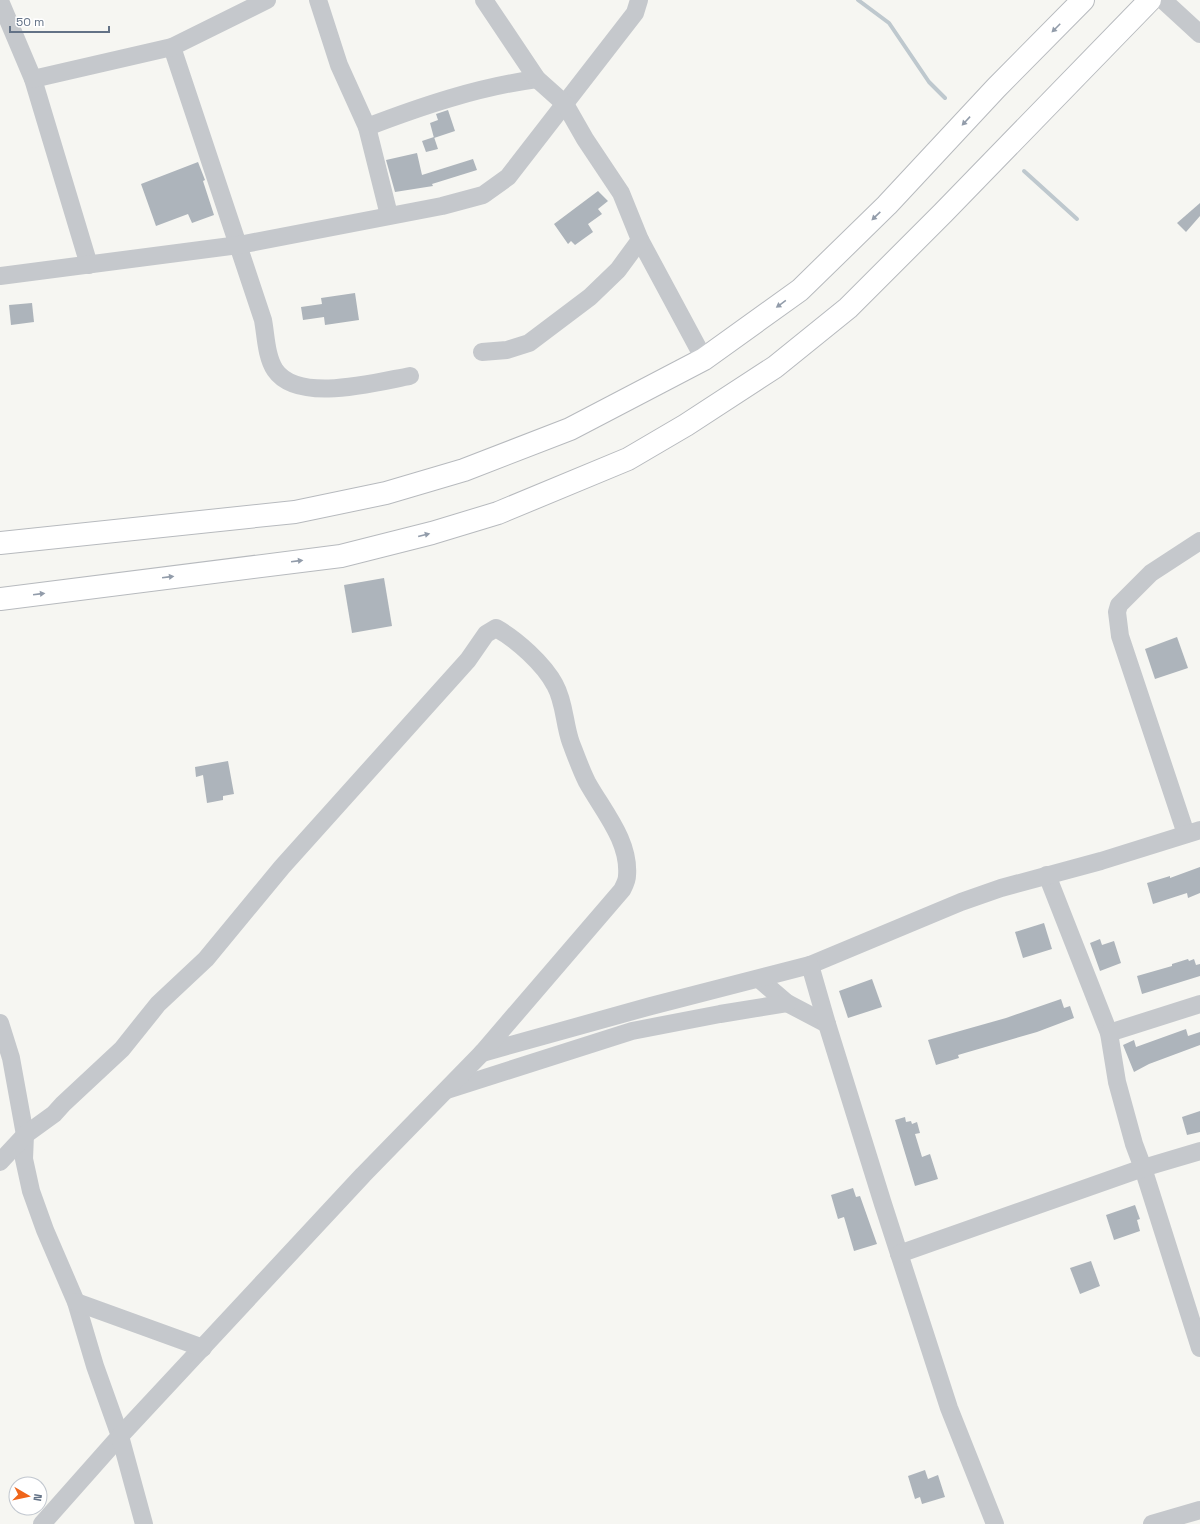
<svg xmlns="http://www.w3.org/2000/svg" width="1200" height="1524" viewBox="0 0 1200 1524" font-family="'Space Grotesk',sans-serif">
	<style>
		.lines { fill: none; stroke-linecap: round; stroke-linejoin: round }
		.stream { stroke: #bec8ce; stroke-width: 4 }
		.building { fill: #adb4bb }
		.highway-casing { stroke: #b7babe; stroke-width: 24 }
		.minor { stroke: #c5c8cc; stroke-width: 18 }
		.highway { stroke: #fff; stroke-width: 22 }
		.oneway { fill: #929caa }
	</style>
	<rect width="100%" height="100%" fill="#f6f6f2"/>
	<g class="lines">
		<!-- stream -->
		<g class="stream">
			<polyline points="858,0 889,23 929,82 945,98"/>
			<polyline points="1024,171 1077,219"/>
		</g>
	</g>
	<!-- building -->
	<g class="building">
		<polygon points="448,110 455,131 434,138 430,123 438,120 436,114"/>
		<polygon points="434,137 438,149 426,152 422,141"/>
		<polygon points="417,153 422,175 473,159 477,170 432,184 433,186 395,192 386,160"/>
		<polygon points="198,162 205,180 203,181 214,215 192,223 188,214 156,226 141,184"/>
		<polygon points="598,191 608,201 598,209 602,214 588,224 593,232 575,245 571,241 568,244 554,224"/>
		<polygon points="1200,203 1200,216 1186,232 1177,223"/>
		<polygon points="355,293 359,320 325,325 324,317 303,320 301,307 322,304 321,298"/>
		<polygon points="32,303 34,322 11,325 9,305"/>
		<polygon points="384,578 392,626 352,633 344,585"/>
		<polygon points="1177,637 1188,668 1155,679 1145,649"/>
		<polygon points="228,761 234,794 223,796 223,800 207,803 203,775 196,777 195,767"/>
		<polygon points="1200,867 1200,893 1188,898 1187,893 1153,904 1147,883 1170,876 1170,878"/>
		<polygon points="1044,923 1052,949 1023,958 1015,932"/>
		<polygon points="1100,939 1102,945 1114,941 1121,963 1100,971 1090,943"/>
		<polygon points="1188,959 1189,961 1194,959 1196,965 1200,964 1200,976 1142,994 1137,976 1172,966 1172,964"/>
		<polygon points="872,979 882,1007 848,1018 839,991"/>
		<polygon points="1061,999 1064,1008 1070,1006 1074,1018 1037,1032 958,1055 959,1058 936,1065 928,1040 1006,1018"/>
		<polygon points="1186,1029 1188,1036 1200,1032 1200,1045 1149,1064 1134,1072 1123,1045 1134,1040 1136,1047"/>
		<polygon points="1200,1111 1200,1132 1187,1135 1182,1117"/>
		<polygon points="905,1117 906,1122 911,1121 912,1124 917,1122 920,1133 915,1134 922,1157 930,1154 938,1179 915,1186 895,1120"/>
		<polygon points="853,1188 856,1197 860,1196 877,1244 854,1251 844,1217 838,1219 831,1195"/>
		<polygon points="1135,1205 1140,1219 1137,1220 1140,1231 1114,1240 1106,1215"/>
		<polygon points="1091,1261 1100,1286 1080,1294 1070,1268"/>
		<polygon points="925,1470 928,1479 938,1475 945,1497 922,1504 920,1497 915,1499 908,1476"/>
	</g>
	<g class="lines">
		<!-- highway casing -->
		<g class="highway-casing">
			<g id="highway">
				<polyline points="0,543 295,512 386,493 464,470 570,429 704,359 800,290 887,205 996,88 1083,0"/>
				<polyline points="0,599 341,556 432,533 498,513 628,459 686,425 775,367 848,308 943,213 1150,0"/>
			</g>
		</g>
		<!-- minor -->
		<g class="minor">
			<polyline points="318,0 339,65 367,127 389,215"/>
			<polyline points="1163,0 1200,34"/>
			<polyline points="0,1 33,79 89,265"/>
			<path d="M172 47 263 320C266 336 266 356 275 370 298 404 377 382 410 376"/>
			<polyline points="33,79 172,47 267,0"/>
			<path d="M367 127C422 106 478 87 537 79"/>
			<polyline points="640,240 704,359"/>
			<polyline points="0,276 239,245 442,206 483,195 508,177 635,13 639,0"/>
			<polyline points="482,352 507,350 529,343 590,297 618,270 640,240 621,193 585,139 565,104 537,79 484,0"/>
			<polyline points="1186,834 1120,636 1117,612 1119,605 1151,573 1200,541"/>
			<polyline points="1047,875 1109,1033 1117,1082 1134,1144 1143,1168 1200,1348"/>
			<polyline points="810,965 961,902 1001,888 1101,861 1200,830"/>
			<polyline points="759,979 787,1003 827,1024"/>
			<polyline points="0,1023 11,1058 25,1135 24,1159 31,1191 45,1230 76,1302 95,1366 120,1436 42,1524"/>
			<polyline points="1109,1033 1200,1004"/>
			<polyline points="482,1053 651,1006 810,965 827,1024 883,1204 949,1408 995,1524"/>
			<polyline points="447,1090 632,1031 720,1014 787,1003"/>
			<path d="M0 1162 25 1135 54 1114 63 1104 122 1049 158 1004 206 959 282 867 468 660 486 634 496 628C516 639 544 664 555 685 565 703 564 724 571 743 576 756 581 770 587 782 603 811 630 841 627 876 627 881 624 886 622 890L482 1053 363 1175 120 1436 144 1524"/>
			<polyline points="899,1254 1143,1168 1200,1151"/>
			<polyline points="76,1302 203,1348"/>
			<polyline points="1152,1524 1200,1510"/>
		</g>
		<!-- highway -->
		<use href="#highway" class="highway"/>
	</g>
	<!-- one-way arrows -->
	<defs><path id="oneway-solid" d="M-6-.8H1V-3.2L6.5 0L1 3.2V.8H-6Z"/></defs>
	<g class="oneway">
		<use href="#oneway-solid" transform="translate(1056 28) rotate(135)"/>
		<use href="#oneway-solid" transform="translate(966 121) rotate(133)"/>
		<use href="#oneway-solid" transform="translate(876 216) rotate(136)"/>
		<use href="#oneway-solid" transform="translate(781 304) rotate(144)"/>
		<use href="#oneway-solid" transform="translate(424 535) rotate(-14)"/>
		<use href="#oneway-solid" transform="translate(297 561) rotate(-7)"/>
		<use href="#oneway-solid" transform="translate(168 577) rotate(-7)"/>
		<use href="#oneway-solid" transform="translate(39 594) rotate(-7)"/>
	</g>
	<!-- north arrow -->
	<g transform="translate(28 1496) rotate(99)"><circle r="19" fill="#ffffff" stroke="#c1c7cf"/>
	<path d="M0-3L7 15L0 10L-7 15Z" fill="#ef651a"/>
	<text y="-6" font-size="11" font-weight="bold" text-anchor="middle" fill="#637286">N</text>
	</g>
	<!-- scale -->
	<path d="M10 26v6h99v-6" fill="none" stroke="#637286" stroke-width="2"/>
	<text x="16" y="26" font-size="12" fill="#637286" stroke="#ffffff" stroke-width="3" paint-order="stroke">50 m</text>
</svg>
